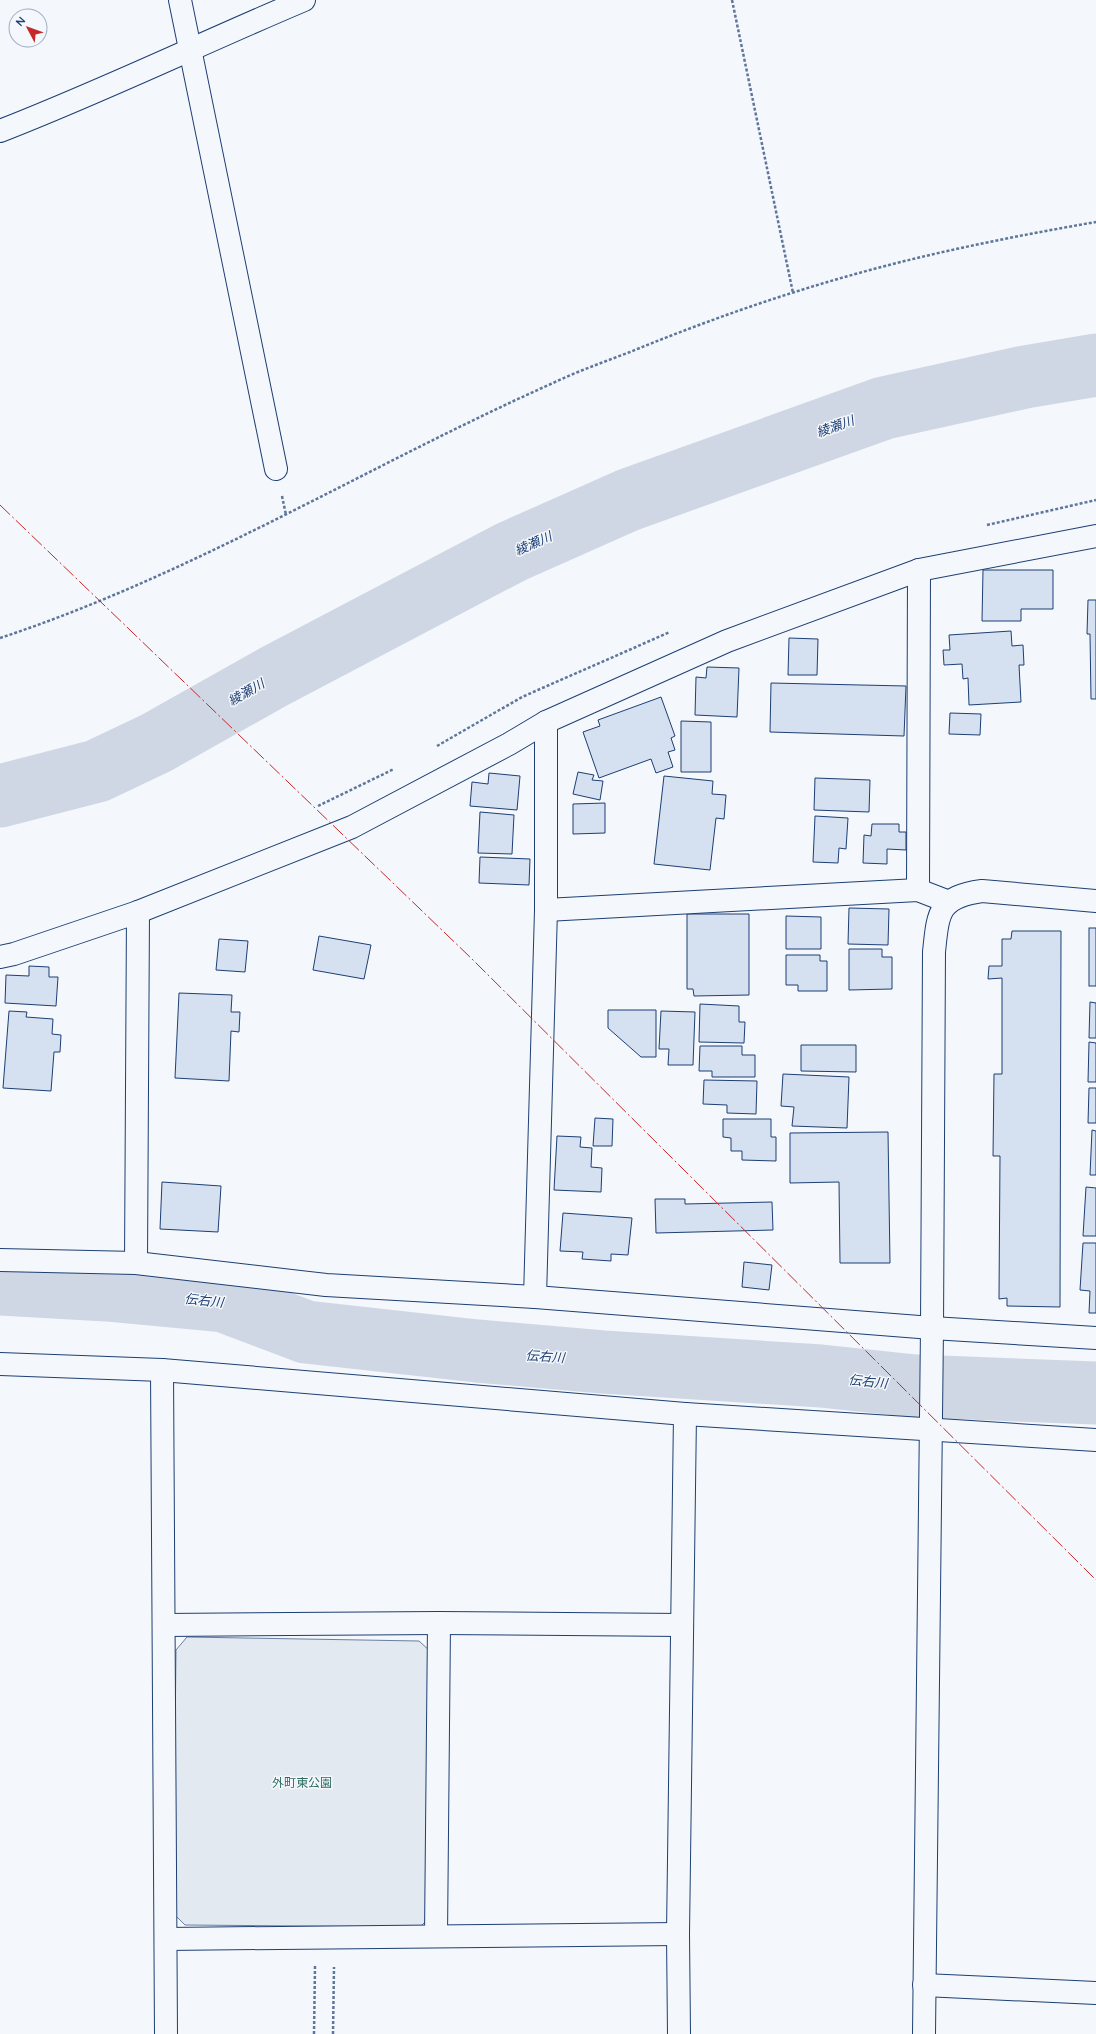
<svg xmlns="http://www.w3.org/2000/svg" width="1096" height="2034" viewBox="0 0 1096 2034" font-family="Quicksand,'Noto Sans JP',sans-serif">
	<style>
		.green { fill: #e3e9f0; stroke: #687fa3 }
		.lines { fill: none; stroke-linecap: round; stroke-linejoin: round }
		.river { stroke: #cfd7e4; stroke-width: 63 }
		.building { fill: #d5e0f0; stroke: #1d3f73 }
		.minor-casing { stroke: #1d3f73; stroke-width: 24 }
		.path { stroke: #5e769c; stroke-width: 2.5; stroke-dasharray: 3 2; stroke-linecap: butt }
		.minor { stroke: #f4f7fb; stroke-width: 22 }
		.power { stroke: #c62828; stroke-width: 1; stroke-dasharray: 14 3 2 3; stroke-linecap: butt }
		.labels { text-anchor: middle; stroke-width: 3; stroke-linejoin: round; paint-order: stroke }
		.park-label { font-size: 12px; fill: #2c6c60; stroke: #f4f7fb }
		.water-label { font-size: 13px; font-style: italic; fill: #1d3f73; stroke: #f4f7fb }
	</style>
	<rect width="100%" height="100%" fill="#f4f7fb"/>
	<!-- green -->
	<polygon class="green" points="187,1637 419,1641 431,1652 427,1920 420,1927 185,1925 173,1913 176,1650"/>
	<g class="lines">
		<!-- river -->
		<g class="river">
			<polyline points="0,796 97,771 156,743 275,676 511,552 628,500 884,408 1025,377 1096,365"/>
			<polyline points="0,1284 107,1290 224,1301 306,1332 477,1351 603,1362 821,1376 915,1386 1096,1393"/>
		</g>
	</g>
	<!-- building -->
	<g class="building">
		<polygon points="983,570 1053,570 1053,609 1021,609 1021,621 982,621"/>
		<polygon points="1088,600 1096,600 1096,699 1091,699 1090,634 1087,634"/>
		<polygon points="1011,631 1012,646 1023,645 1024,665 1019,665 1021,702 969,705 968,678 963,679 962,664 944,665 943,650 950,650 949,635"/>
		<polygon points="789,638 818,639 817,675 788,675"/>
		<polygon points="707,667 739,668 737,717 695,715 696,677 706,678"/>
		<polygon points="771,683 906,686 904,736 770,732"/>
		<polygon points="661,697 675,736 671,738 675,750 668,752 673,767 656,773 651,759 599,778 583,732 600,726 598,720"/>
		<polygon points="950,713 981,714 980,735 949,734"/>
		<polygon points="681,721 711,722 711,772 681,772"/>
		<polygon points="578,772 594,775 592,780 603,781 600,800 573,794"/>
		<polygon points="489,773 520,776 517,810 470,806 472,782 488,784"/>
		<polygon points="664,776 713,781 712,794 726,795 724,819 716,818 710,870 654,864"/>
		<polygon points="815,778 870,780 869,812 814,810"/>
		<polygon points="605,803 605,833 573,834 573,804"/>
		<polygon points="480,812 514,815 512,854 478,853"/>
		<polygon points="815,816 848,818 846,849 839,848 838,863 813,862"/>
		<polygon points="872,824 899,824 899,832 906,832 906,850 887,849 887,864 863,863 864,835 871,836"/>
		<polygon points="480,857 530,859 529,885 479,883"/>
		<polygon points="849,908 889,909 888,945 848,944"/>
		<polygon points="687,914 749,914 749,995 694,996 693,989 687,989"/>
		<polygon points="786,916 821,917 821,949 786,949"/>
		<rect x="1089" y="928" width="7" height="58"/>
		<polygon points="1012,931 1061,931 1060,1307 1007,1306 1007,1298 999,1299 1000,1156 993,1156 994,1074 1002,1074 1002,978 988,979 989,966 1002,966 1002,939 1011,939"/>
		<polygon points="319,936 371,945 364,979 313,970"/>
		<polygon points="219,939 248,941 245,972 216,970"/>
		<polygon points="849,949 882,949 882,957 892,957 892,989 849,990"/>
		<polygon points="786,955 820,955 820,961 827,961 827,991 798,991 798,985 786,985"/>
		<polygon points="29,966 49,967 49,977 58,977 56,1006 5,1003 6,975 29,976"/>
		<polygon points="179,993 232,995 231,1012 240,1012 239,1032 231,1031 229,1081 175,1078"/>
		<polygon points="1090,1002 1096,1003 1096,1038 1089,1038"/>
		<polygon points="700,1004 739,1006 739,1022 745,1022 744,1043 699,1042"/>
		<polygon points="608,1010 656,1010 656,1057 641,1057 608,1028"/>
		<polygon points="9,1011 27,1012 26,1017 53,1019 52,1034 61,1035 60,1052 54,1052 51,1091 3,1088"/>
		<polygon points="661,1011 695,1012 693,1065 668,1065 669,1049 659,1049"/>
		<polygon points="1089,1042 1096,1043 1096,1082 1088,1082"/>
		<polygon points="801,1045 856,1045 856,1072 801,1071"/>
		<polygon points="700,1046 742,1046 742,1055 755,1055 755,1077 712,1077 712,1071 699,1071"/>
		<polygon points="783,1074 849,1077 847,1128 792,1126 794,1107 781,1106"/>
		<polygon points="704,1080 757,1081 756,1114 727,1113 727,1105 703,1104"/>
		<polygon points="1089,1088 1096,1088 1096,1123 1088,1123"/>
		<polygon points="595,1118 613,1119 612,1146 593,1146"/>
		<polygon points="723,1119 771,1119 771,1137 776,1137 776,1161 742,1160 742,1151 731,1151 731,1138 723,1137"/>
		<polygon points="1092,1130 1096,1131 1096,1175 1090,1175"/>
		<polygon points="888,1132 890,1263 840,1263 839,1182 790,1183 790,1133"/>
		<polygon points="557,1136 581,1137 580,1147 592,1148 591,1167 602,1168 601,1192 554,1190"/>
		<polygon points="162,1182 221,1186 218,1232 160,1229"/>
		<polygon points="1086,1187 1096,1188 1096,1236 1083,1236"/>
		<polygon points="655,1199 685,1199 685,1204 772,1202 773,1230 656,1233"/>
		<polygon points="563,1213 632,1218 628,1255 611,1254 611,1261 582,1259 583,1252 560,1251"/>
		<polygon points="1083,1243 1096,1243 1096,1313 1089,1313 1090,1291 1080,1290"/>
		<polygon points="744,1262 772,1265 769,1290 742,1287"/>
	</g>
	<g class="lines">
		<!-- minor casing -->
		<g class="minor-casing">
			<g id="minor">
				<polyline points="180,0 276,469"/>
				<path d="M0 131C103 91 202 43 304 0"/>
				<polyline points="918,890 919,570"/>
				<polyline points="546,910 918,890 949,902"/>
				<polyline points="0,957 14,954 138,912 352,827 509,744 546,722 727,641 919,570 1096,536"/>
				<polyline points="0,1260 136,1263 326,1285 535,1297 932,1328 1096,1338"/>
				<polyline points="136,1263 138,912"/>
				<polyline points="535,1297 546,910 546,722"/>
				<polyline points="0,1364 162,1370 685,1414 1096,1440"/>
				<polyline points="162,1370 166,2034"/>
				<polyline points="164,1625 439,1623 682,1625"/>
				<polyline points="436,1936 439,1623"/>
				<polyline points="166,1939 678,1934"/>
				<polyline points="924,1985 1096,1993"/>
				<polyline points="679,2034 678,1934 685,1414"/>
				<path d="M924 2034 932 1328 934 952C938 913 938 897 982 891L1096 901"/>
			</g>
		</g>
		<!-- path -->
		<g class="path">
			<polyline points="732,0 793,293"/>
			<polyline points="282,496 286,515"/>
			<polyline points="987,525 1096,500"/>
			<path d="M0 638C194 574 367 466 553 383 578 371 604 362 630 352 708 320 788 292 870 270 944 250 1021 235 1096 222"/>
			<polyline points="437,746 522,697 670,632"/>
			<polyline points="318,806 394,769"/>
			<polyline points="314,2034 315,1966"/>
			<polyline points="333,2034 334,1967"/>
		</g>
		<!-- minor -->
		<use href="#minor" class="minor"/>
		<!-- power -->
		<polyline class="power" points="0,505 472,959 1096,1580"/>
	</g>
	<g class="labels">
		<!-- park labels -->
		<g class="park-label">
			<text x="302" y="1787">外町東公園</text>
		</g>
		<!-- water labels -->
		<g class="water-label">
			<text transform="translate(835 426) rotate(-20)" y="5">綾瀬川</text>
			<text transform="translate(533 543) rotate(-24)" y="5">綾瀬川</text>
			<text transform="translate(246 692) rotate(-30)" y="5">綾瀬川</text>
			<text transform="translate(204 1300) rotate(6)" y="5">伝右川</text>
			<text transform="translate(545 1356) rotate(4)" y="5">伝右川</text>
			<text transform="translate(868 1381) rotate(6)" y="5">伝右川</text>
		</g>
	</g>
	<!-- north arrow -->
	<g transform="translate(28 28) rotate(311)"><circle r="19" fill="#f4f7fb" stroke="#9eadc5"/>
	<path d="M0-3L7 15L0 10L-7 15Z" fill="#c62828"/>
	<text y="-6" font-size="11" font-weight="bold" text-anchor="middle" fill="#1d3f73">N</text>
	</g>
</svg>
